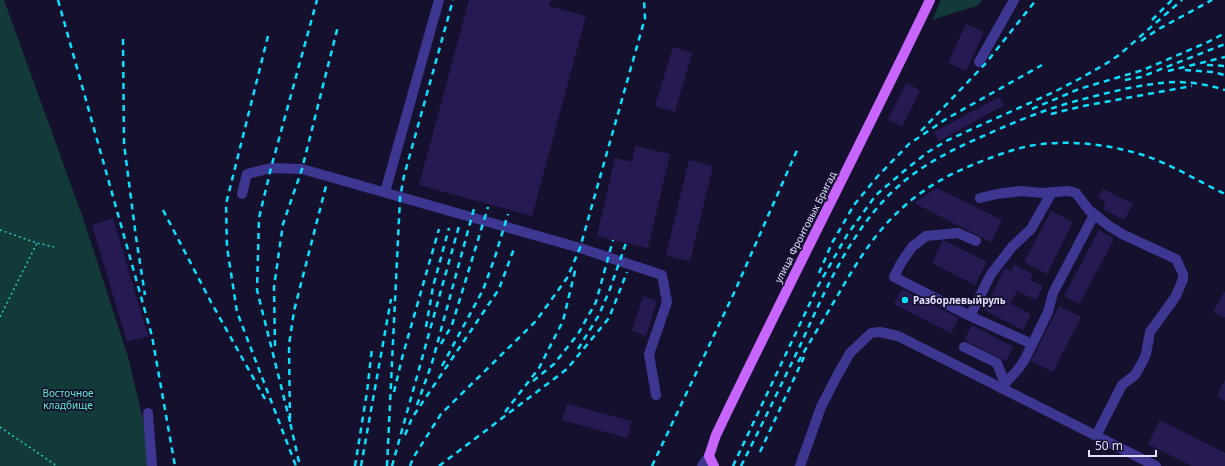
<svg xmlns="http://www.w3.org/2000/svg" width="1225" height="466" viewBox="0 0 1225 466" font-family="'Noto Sans',sans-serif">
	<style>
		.green { fill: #123a39 }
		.building { fill: #271a52 }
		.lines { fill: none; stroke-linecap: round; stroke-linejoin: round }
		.path { stroke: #26cac4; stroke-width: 1.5; stroke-dasharray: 2 3; stroke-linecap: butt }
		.minor { stroke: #3d3792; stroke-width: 10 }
		.major { stroke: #c965ff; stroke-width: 10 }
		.rail { stroke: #0ae1ff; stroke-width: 2.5; stroke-dasharray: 6 5; stroke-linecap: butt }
		.poi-dot { fill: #0ae1ff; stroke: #16102f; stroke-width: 1.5 }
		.labels { text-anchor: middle; stroke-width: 3.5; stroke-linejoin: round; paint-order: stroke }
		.street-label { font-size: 10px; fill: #e2deff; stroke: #16102f }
		.poi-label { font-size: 10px; font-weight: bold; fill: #e2deff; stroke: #16102f; text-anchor: start }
		.park-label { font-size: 10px; fill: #5eebcb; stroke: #16102f }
	</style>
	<rect width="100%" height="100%" fill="#16102f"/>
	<!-- green -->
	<g class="green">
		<polygon points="0,0 4,0 84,221 128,357 154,466 0,466"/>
		<polygon points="941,0 982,0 979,5 932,20"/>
	</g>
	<!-- building -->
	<g class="building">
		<polygon points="469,0 551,0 549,6 586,16 532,216 419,185"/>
		<polygon points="966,24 984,32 966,71 948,63"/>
		<polygon points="673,47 692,53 675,112 655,106"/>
		<polygon points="906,83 920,90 902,127 888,119"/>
		<polygon points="999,97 1004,105 939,141 934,132"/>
		<polygon points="635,146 670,154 648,248 597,236 615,158 632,162"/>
		<polygon points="689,160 713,166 690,261 666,256"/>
		<polygon points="937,188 1002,220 991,242 914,203"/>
		<polygon points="1103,189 1133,204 1124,220 1103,209 1106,202 1098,198"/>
		<polygon points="1051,211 1073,222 1047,274 1024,262"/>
		<polygon points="113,218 148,336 127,342 92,225"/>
		<polygon points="1099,230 1114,239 1079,304 1064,296"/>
		<polygon points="943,240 987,262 975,285 932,263"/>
		<polygon points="1014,264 1033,274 1030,280 1043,286 1036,300 1017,291 1010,304 1031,314 1023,330 984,310 1005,268 1011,271"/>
		<polygon points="902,289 959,318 951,333 894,304"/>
		<polygon points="1224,292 1225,293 1225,318 1213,312"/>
		<polygon points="643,296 657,301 646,336 632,331"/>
		<polygon points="1059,306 1081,317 1053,372 1031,361"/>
		<polygon points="972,325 1013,347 1006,361 964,340"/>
		<polygon points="1225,380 1225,401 1217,396"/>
		<polygon points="567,404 632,421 627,438 562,420"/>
		<polygon points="1160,420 1225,453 1225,466 1192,466 1148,444"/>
	</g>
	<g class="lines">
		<!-- path -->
		<g class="path">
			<polyline points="0,230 37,243 54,247"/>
			<polyline points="0,317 37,243"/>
			<polyline points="0,427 57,466"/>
		</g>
		<!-- minor -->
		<g class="minor">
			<polyline points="979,62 1014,0"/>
			<polyline points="385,192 439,0"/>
			<polyline points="242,194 247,174 271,168 302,169 580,248 662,275 667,302 649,354 656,395"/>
			<polyline points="980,198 997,194 1021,191 1042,193 1068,191 1076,193 1089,210 1109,226 1124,235 1176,259 1183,274 1183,279 1176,296 1150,332 1146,354 1142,363 1135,375 1122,385 1096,436"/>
			<polyline points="976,241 958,233 926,236 912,247 901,263 894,277 970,316 1032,344"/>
			<polyline points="970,316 991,274 1012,247 1031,229 1052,192"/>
			<polyline points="964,347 997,363 1005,384"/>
			<polyline points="1001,388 1019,368 1025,359 1048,312 1053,293 1094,215"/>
			<polyline points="148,413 152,466"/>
			<polyline points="702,466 709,456"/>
			<polyline points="800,466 821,407 838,374 850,353 871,333 880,332 898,336 1156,466"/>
		</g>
		<!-- major -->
		<path class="major" d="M714 466 709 456 716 435C786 289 860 146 930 0"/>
		<!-- rail -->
		<g class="rail">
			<polyline points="58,0 152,336 175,466"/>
			<polyline points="1152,20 1172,0"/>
			<polyline points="268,36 226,204 227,247 237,312 296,466"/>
			<polyline points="123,39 124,144 136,237 145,295"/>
			<polyline points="1141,41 1157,30 1212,0"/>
			<polyline points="1207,65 1225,66"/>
			<polyline points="1185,70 1212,72 1225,75"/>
			<polyline points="1168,71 1225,57"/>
			<polyline points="1125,80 1141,77 1225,44"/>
			<polyline points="1032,109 1079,89 1143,70 1208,42 1225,33"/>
			<polyline points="1051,114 1083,106 1192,86"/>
			<polyline points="921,131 986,63 1036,0"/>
			<polyline points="163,210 211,302 265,399"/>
			<polyline points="819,273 832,243 854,205 877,177 909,144 946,119 1042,65"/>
			<polyline points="426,327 433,287 449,228"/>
			<polyline points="441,344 452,325 488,207"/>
			<polyline points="275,346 274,287 283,224 302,169 338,26"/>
			<polyline points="578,349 599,315 610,289 626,243"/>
			<path d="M798 362C809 343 821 324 832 305 849 276 865 247 888 222 912 196 941 177 975 164 992 157 1010 150 1029 146 1067 139 1109 144 1146 156 1172 165 1200 182 1225 194"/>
			<polyline points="442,366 483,290 495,257 508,214"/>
			<polyline points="533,381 554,364 578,334 596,302 613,240"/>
			<polyline points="394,392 402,358 439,229"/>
			<polyline points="417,405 432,363 475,205"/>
			<polyline points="505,412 539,368 563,321 576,267"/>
			<polyline points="290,422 257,290 259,218 271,168 317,0"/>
			<polyline points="405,435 412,418 499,289 515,246"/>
			<polyline points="760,452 804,357"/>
			<polyline points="299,462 290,422 289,345 294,311 326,186"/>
			<polyline points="355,466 367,392 372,348"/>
			<polyline points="361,466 391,299"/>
			<polyline points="387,466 400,198 404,176 453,0"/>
			<polyline points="392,466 459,226"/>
			<polyline points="410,466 413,458 441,414 536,321 567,278 580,248 645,18 644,0"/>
			<polyline points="439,466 567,369 609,318 627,272"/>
			<polyline points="652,466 734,293 798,148"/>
			<polyline points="733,466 818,286 847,235 876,195 904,171 928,152 948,140 1054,92 1079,79 1104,65 1119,55 1182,0"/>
			<path d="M741 466C761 427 780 387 799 348 824 293 848 235 892 192 918 167 949 151 981 137 1012 123 1043 110 1076 101 1107 93 1143 83 1175 82 1192 82 1209 85 1225 90"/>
		</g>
	</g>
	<!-- markers -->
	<circle class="poi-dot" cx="905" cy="300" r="4"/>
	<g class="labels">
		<!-- street labels -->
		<g class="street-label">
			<text transform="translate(805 227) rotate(-63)" y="4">улица Фронтовых Бригад</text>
		</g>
		<!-- poi labels -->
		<g class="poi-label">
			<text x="913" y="304">Разборлевыйруль</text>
		</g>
		<!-- park labels -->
		<g class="park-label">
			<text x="68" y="397">Восточное<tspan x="68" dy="12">кладбище</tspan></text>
		</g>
	</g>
	<!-- scale -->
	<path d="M1089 450v6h67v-6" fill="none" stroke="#e2deff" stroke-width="2"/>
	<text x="1095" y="450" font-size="12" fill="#e2deff" stroke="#16102f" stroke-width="3" paint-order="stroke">50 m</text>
</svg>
